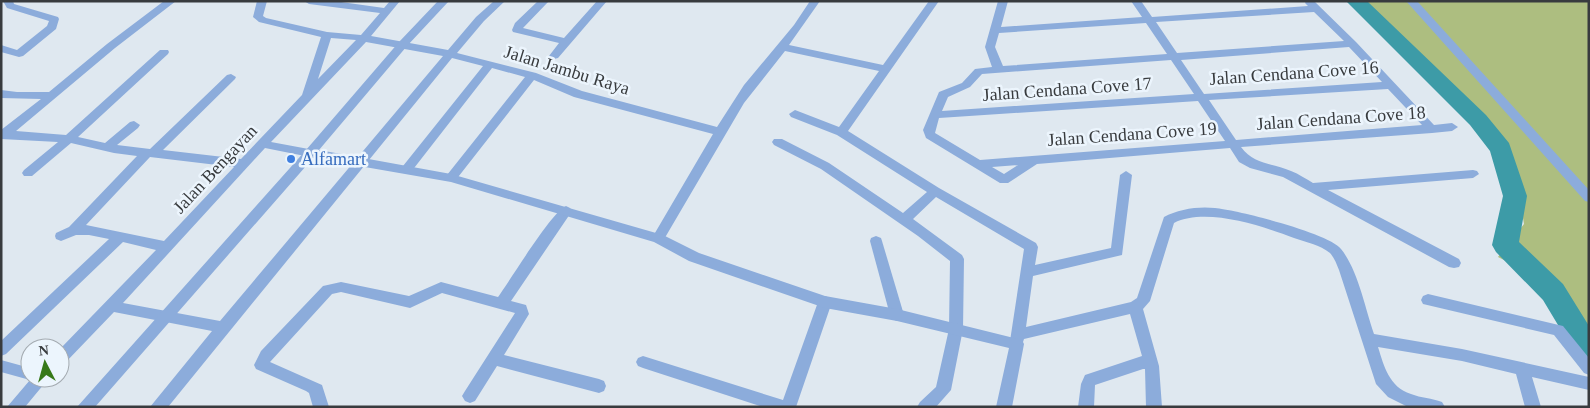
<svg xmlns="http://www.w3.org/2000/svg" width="1590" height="408" viewBox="0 0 1590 408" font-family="'Times New Roman',serif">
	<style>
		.green { fill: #adbe80 }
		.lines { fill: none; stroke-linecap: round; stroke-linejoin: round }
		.river { fill: #3d9ba7; fill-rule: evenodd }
		.minor { fill: #8cacdb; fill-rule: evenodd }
		.tertiary { fill: #8cacdb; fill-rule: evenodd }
		.shop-dot { fill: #3f7fe0; stroke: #ecf5fd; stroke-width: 2 }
		.labels { text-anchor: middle; stroke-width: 5; stroke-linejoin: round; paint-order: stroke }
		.street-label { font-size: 18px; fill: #383b3e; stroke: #ecf5fd }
		.shop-label { font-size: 18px; fill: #366cbe; stroke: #ecf5fd; text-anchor: start }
	</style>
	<rect width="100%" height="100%" fill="#dfe8f0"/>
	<!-- green -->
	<polygon class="green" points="1364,1 1589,1 1589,370 1577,360 1553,305 1518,267 1498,257 1524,224 1515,170 1494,133 1459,93"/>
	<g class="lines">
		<!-- river -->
		<polygon class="river" points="1346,1 1367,1 1486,115 1509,143 1527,196 1519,242 1563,284 1589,326 1589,363 1579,360 1543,300 1496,252 1492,245 1503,196 1490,151 1470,125"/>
		<!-- minor -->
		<g class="minor">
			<polygon points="3,1 13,1 14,4 58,17 59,19 56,29 23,56 19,57 1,52 1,45 17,50 47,26 49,21 7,8"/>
			<path d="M164 1H176L115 48 16 131 66 135 160 50H168L169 52 168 54 78 137 105 143 130 122 134 121 140 125 138 128 117 145 150 149 227 75 231 74 236 77 235 79 163 150 241 159 302 95 321 37 259 22 253 17 257 1H267L263 16 266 18 327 32 361 35 380 13 309 4 304 1H334L384 8 390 1H400L371 36 448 50 476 17 494 1H505L484 21 457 53 536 73 582 91 717 127 744 85 794 25 810 1H820L789 45 883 65 929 1H939L848 131 939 188 1036 243 1038 247 1035 265 1111 248 1120 175 1126 171 1132 175 1122 255 1033 276 1026 327 1131 302 1137 298 1164 217C1178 209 1199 206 1215 208 1237 210 1329 233 1341 249 1358 270 1365 308 1374 334L1462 349 1589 377V390L1532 377 1541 407H1525L1516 374 1462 361 1378 347C1384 366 1389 387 1411 394 1421 398 1432 398 1442 402L1445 407 1406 406 1388 397 1376 384 1339 270C1337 265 1334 257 1330 253 1320 245 1306 242 1294 238 1262 226 1206 207 1174 223L1150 301 1143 309 1159 366 1162 407H1146L1145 369H1143L1095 385 1094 407H1078L1081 384 1085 375 1142 356 1130 314 1024 339 1022 345 1017 347 1012 345 1010 341 1024 249 936 197 913 219 962 255 964 259 963 329 951 390 936 407H917L920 402 936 387 949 329 950 261 918 236 821 169 774 145 772 142 774 139H782L829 163 903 213 927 192 837 135 791 117 789 114 795 110 839 127 879 71 785 51 744 103 663 241H653L652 238 713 134 574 97 534 80 455 181H447L445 178 447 175 525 77 492 68 411 172H403L401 169 403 166 483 66 452 58 168 407H150L212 331 114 312 65 363 60 365V349L156 250 123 242 6 354 1 356V341L109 239 89 235H76L61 241 56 239 55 236 56 233 69 227 137 156 114 153 71 143 32 176H24L22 173 24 170 58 142 1 139V130L41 99 1 98V90L17 92H49L107 44ZM331 38 356 40 318 79ZM366 42 443 56 220 321 123 303 265 148 310 157 314 156 316 153 314 150 271 142ZM150 157 234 167 164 241 86 225Z"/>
			<polygon points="538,1 549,1 523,28 564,38 597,1 607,1 558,58 554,59 549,56 559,43 513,32 512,30 515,23"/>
			<path d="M998 1H1008L1001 27 1142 17 1131 1H1141L1152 17 1308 6 1305 3 1306 1H1314L1356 42 1434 125 1452 123 1458 127 1452 131 1432 133 1241 147C1254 165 1273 163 1291 171 1299 174 1306 179 1313 183L1473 170 1477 171 1479 174 1473 178 1328 190 1459 259 1461 263 1459 267 1454 268 1449 267 1283 177 1250 168 1239 162 1230 148 1037 164 1008 183H1000L926 138 923 130 939 92 962 83 975 69 992 67 985 47ZM1314 12 1344 41 1177 53 1156 22ZM1146 23 1167 54 1003 66 995 47 999 33ZM1349 47 1382 82 1204 94 1181 60ZM1171 60 1194 94 942 111 948 97 970 87 982 74ZM1388 89 1422 125 1236 140 1209 100ZM1198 101 1225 141 980 160 935 133 939 118ZM1018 165 1004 174 992 167Z"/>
			<polygon points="1406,1 1417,1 1589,190 1589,202 1585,201"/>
			<path d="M566 206 570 208 572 211 570 214 511 301 526 305 529 314 504 355 599 379 604 381 606 386 604 391 599 393 497 366 475 401 470 403 465 401 462 396 465 391 515 313 442 293 410 308 341 292 332 294 270 362 322 385 329 407H313L309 393 306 391 256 369 254 365 261 351 323 286 341 282 409 296 441 282 498 297C509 282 553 210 566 206Z"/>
			<polygon points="876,236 881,238 882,241 904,315 902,319 897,321 892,319 890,315 870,241 871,238"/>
			<polygon points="1428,294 1563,326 1589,358 1589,375 1584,373 1554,335 1423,304 1421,300 1423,296"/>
			<polygon points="825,296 830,298 832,302 796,407 763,407 643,368 638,366 636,362 638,358 643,356 783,400 818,302 820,298"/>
			<polygon points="1,360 30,368 30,378 49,378 25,407 7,407 30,380 1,372"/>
		</g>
		<!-- tertiary -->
		<polygon class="tertiary" points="438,1 449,1 407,46 319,150 451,174 663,235 699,253 825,296 897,309 1022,340 1024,344 1012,407 996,407 1009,348 897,321 825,308 689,261 654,242 451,182 313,158 95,407 77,407 306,150 399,42"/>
	</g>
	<!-- markers -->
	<circle class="shop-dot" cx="291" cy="159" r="5"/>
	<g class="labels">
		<!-- street labels -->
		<g class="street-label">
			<text transform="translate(567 70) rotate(17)" y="6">Jalan Jambu Raya</text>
			<text transform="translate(1294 73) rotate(-4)" y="6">Jalan Cendana Cove 16</text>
			<text transform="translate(1067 89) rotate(-4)" y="6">Jalan Cendana Cove 17</text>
			<text transform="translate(1341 118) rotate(-4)" y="6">Jalan Cendana Cove 18</text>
			<text transform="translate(1132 134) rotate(-4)" y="6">Jalan Cendana Cove 19</text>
			<text transform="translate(215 169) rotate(-47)" y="6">Jalan Bengayan</text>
		</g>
		<!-- shop labels -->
		<g class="shop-label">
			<text x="301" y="165">Alfamart</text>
		</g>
	</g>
	<!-- border -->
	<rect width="1590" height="408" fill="none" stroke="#383b3e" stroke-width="5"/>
	<!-- north arrow -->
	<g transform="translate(45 363) rotate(354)"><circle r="24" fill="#ecf5fd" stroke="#a4abb1"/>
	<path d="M0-4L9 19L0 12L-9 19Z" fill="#377919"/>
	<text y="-8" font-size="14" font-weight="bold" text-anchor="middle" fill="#383b3e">N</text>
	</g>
</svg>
